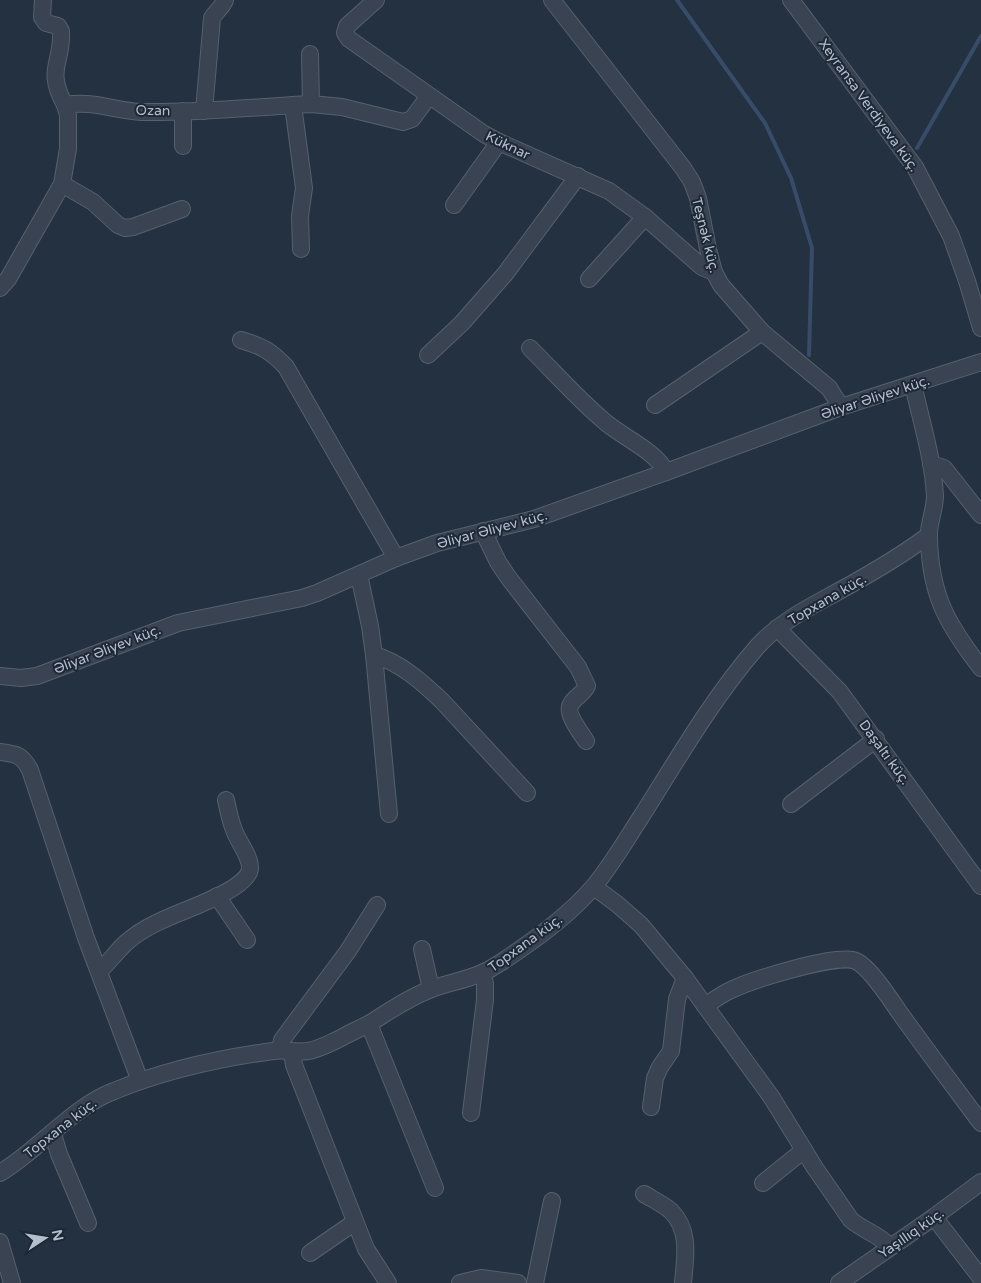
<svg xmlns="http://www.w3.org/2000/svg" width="981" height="1283" viewBox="0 0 981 1283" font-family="'Varela Round',sans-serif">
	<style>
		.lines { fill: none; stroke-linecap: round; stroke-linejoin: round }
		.stream { stroke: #384c69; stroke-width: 4 }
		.minor-casing { stroke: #56616e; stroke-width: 18 }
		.minor { stroke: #394351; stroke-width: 16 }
		.labels { text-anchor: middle; stroke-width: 4; stroke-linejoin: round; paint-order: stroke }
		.street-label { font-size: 14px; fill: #b5becb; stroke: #1d2836 }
	</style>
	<rect width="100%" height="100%" fill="#243141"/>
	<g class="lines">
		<!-- stream -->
		<g class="stream">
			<polyline points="677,0 765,123 791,178 812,248 809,355"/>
			<polyline points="917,148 981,36"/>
		</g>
		<!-- minor casing -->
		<g class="minor-casing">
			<g id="minor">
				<path d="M43 0 42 17 46 23 58 26 61 31C63 63 45 69 65 105"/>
				<polyline points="376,0 347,26 345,33 349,39 484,134 499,142 609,191 645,217 702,267 714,272"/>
				<polyline points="552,0 683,168 692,182 698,198 708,249 714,272 721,285 762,332 829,388 841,407"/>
				<polyline points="791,0 915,167 951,236 967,281 981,328"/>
				<polyline points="310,54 311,104"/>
				<polyline points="293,105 304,188 300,216 301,249"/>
				<polyline points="183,111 183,146"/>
				<path d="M204 111 212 18C216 11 222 8 225 0"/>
				<polyline points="62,184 93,202 118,225 125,228 133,227 182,209"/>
				<polyline points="454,205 499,142"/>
				<polyline points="589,279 645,217"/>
				<path d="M0 288 8 279 62 184 68 149V115L65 105C95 100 114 111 142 112 198 113 255 107 311 104L342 107 403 122 412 119 429 96"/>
				<path d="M241 340C262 346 271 351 286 367L396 558"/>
				<path d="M530 348C554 372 578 399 604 421 622 437 656 451 666 472"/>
				<polyline points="428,355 462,323 505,274 578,176"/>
				<path d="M913 384C921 421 933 458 935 496 935 510 928 524 929 537 930 595 947 624 981 668"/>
				<polyline points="655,405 762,332"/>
				<polyline points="931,464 944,468 981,515"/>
				<path d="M483 531 498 562 508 577 578 667 587 686C583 694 575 697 571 704 565 713 581 733 586 741"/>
				<polyline points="359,575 370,626 374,655 389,814"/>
				<polyline points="777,628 840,692 981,886"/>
				<path d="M374 655C400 662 423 683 442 701L527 793"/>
				<polyline points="0,676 21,678 37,676 178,623 302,598 317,593 396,558 437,543 534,519 666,472 841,407 981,362"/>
				<path d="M0 752C17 754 22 755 30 770L86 938 140 1081"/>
				<polyline points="791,804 876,739"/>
				<path d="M594 887 617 904 641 925 685 978 772 1098 815 1168 851 1220C864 1231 879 1234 890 1247"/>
				<polyline points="217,896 247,940"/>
				<polyline points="422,949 431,989"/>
				<path d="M99 971C110 962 117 950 128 941 149 923 178 914 203 903 215 898 250 883 250 868 250 855 238 842 234 830 230 820 228 810 226 800"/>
				<path d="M705 1006C714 1000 722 994 731 990 752 980 837 953 856 961 871 968 892 1002 902 1016 928 1052 955 1088 981 1123"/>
				<polyline points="369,1024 435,1188"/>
				<polyline points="280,1050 282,1040 348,951 377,905"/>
				<polyline points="292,1052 294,1065 366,1249 388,1283"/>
				<polyline points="651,1107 655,1078 660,1067 671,1051 677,999 685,978"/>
				<polyline points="471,1113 485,1000 485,984 483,974"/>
				<polyline points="53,1134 59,1154 88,1223"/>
				<path d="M0 1173C40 1149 72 1107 114 1091 163 1071 221 1058 273 1051 285 1049 296 1053 308 1051 320 1049 330 1043 341 1038 351 1032 362 1028 372 1022 391 1010 408 998 429 990 454 980 475 980 500 963 533 941 569 916 595 885 612 864 626 840 641 817 677 760 712 699 757 647 779 622 810 607 839 591 870 574 900 557 929 535"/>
				<polyline points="763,1183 804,1150"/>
				<path d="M644 1194C652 1199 663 1204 671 1211 691 1231 685 1258 683 1283"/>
				<polyline points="934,1217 981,1278"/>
				<polyline points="0,1242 12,1283"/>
				<polyline points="310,1253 355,1222"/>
				<polyline points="460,1283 481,1278 518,1283"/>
				<polyline points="535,1283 552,1201"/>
				<polyline points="839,1283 934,1217 981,1182"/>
			</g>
		</g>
		<!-- minor -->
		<use href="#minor" class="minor"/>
	</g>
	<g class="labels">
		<!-- street labels -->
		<g class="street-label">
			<text transform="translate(869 105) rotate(54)" y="5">Xeyransa Verdiyeva küç.</text>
			<text transform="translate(153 110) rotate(1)" y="5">Ozan</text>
			<text transform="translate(508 145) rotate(26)" y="5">Küknar</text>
			<text transform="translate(706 235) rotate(76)" y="5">Teşnək küç.</text>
			<text transform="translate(875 397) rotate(-18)" y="5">Əliyar Əliyev küç.</text>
			<text transform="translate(492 529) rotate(-15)" y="5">Əliyar Əliyev küç.</text>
			<text transform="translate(827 599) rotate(-30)" y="5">Topxana küç.</text>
			<text transform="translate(107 649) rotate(-21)" y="5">Əliyar Əliyev küç.</text>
			<text transform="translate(885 752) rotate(54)" y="5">Daşaltı küç.</text>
			<text transform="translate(525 943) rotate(-36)" y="5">Topxana küç.</text>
			<text transform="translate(60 1128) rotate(-38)" y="5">Topxana küç.</text>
			<text transform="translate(911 1233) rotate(-35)" y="5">Yaşıllıq küç.</text>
		</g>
	</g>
	<!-- north arrow -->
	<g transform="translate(45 1238) rotate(78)" stroke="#1d2836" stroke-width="4" paint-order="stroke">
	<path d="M0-4L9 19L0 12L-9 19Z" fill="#b5becb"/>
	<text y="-8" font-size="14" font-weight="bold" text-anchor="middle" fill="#b5becb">N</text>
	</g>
</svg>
